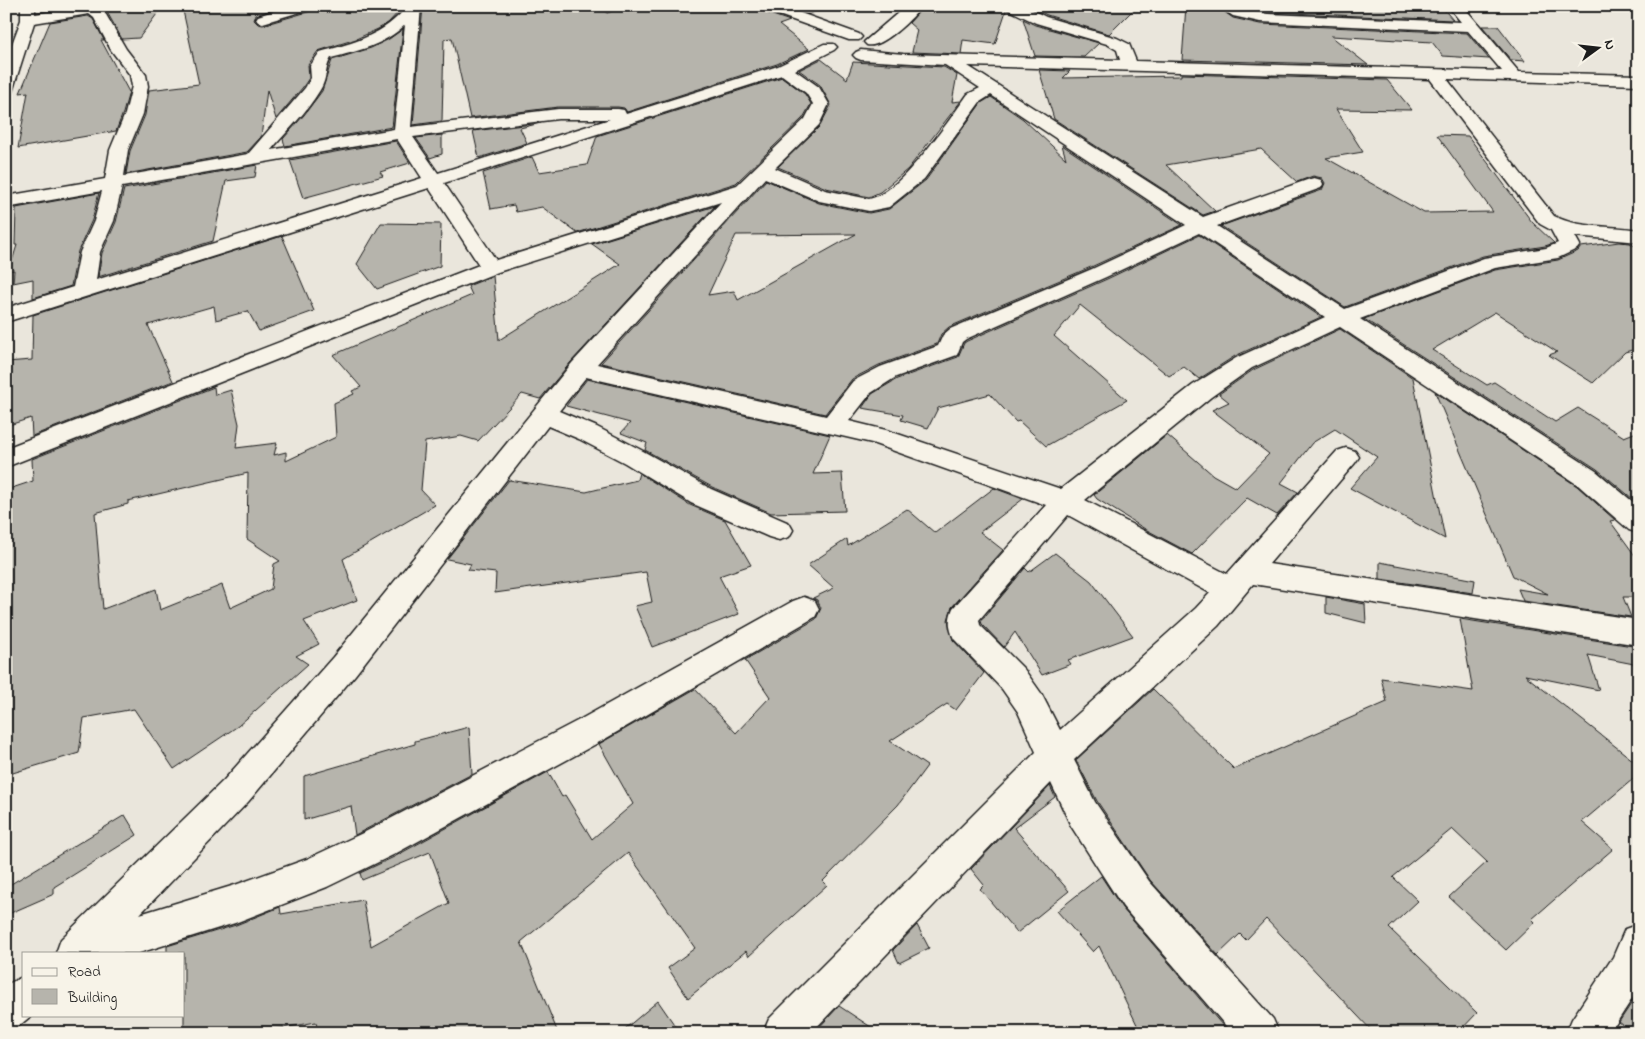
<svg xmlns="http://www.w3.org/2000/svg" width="1645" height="1039" viewBox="0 0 1645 1039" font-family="'Indie Flower',sans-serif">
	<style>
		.building { fill: #b6b4ac; stroke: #1c1c1c; fill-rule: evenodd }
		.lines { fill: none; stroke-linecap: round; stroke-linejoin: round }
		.minor-casing { stroke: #1c1c1c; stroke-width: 3 }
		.minor { fill: #f7f3e8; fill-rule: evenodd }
	</style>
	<rect width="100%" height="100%" fill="#eae6dc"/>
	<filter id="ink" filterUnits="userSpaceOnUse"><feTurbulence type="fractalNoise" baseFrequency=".02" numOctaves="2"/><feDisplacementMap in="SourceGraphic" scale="10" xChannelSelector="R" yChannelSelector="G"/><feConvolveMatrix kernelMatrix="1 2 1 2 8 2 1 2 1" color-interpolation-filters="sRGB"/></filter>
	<g filter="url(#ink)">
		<!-- building -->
		<g class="building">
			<polygon points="100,6 163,6 139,38 122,39 107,12"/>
			<polygon points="182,6 282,6 256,15 254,20 258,24 263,25 311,11 314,6 404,6 388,23 378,29 356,39 318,51 308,65 309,78 303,87 276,119 267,90 261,137 247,152 126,174 130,151 145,115 149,90 199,84"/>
			<polygon points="423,6 582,6 585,10 599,7 607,13 627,6 758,6 761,11 790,21 779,25 809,49 777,64 627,112 624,108 618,107 558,107 470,118 452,38 444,39 442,121 413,125"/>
			<polygon points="787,6 822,6 822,9 809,14"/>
			<polygon points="924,6 1003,6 1006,11 995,44 963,40 961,54 912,52 917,30 909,23"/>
			<polygon points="1029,6 1137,6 1109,34 1047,15"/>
			<polygon points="1186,6 1216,6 1233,18 1260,24 1467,33 1489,59 1443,56 1432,42 1331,36 1368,65 1182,60"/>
			<polygon points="1240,6 1441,6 1453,20 1268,12"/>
			<polygon points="88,16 93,19 104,40 101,40 129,92 123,113 116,131 18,148 28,92 20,93 50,22"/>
			<polygon points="1023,19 1035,25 1099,43 1084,57 1035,56"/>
			<polygon points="1482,26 1498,26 1525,61 1511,60"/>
			<polygon points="403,29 392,127 285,146 283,139 304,115 322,91 332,60 371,48 389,39"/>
			<polygon points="821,59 847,79 853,62 944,67 957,75 952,102 961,101 908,169 880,192 869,197 826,188 778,167 820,126 831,105 820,85 799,70"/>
			<polygon points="1039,70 1070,71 1063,78 1181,76 1181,74 1387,80 1412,110 1336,109 1363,152 1326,158 1424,213 1493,212 1437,135 1468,136 1532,222 1554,243 1545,246 1483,256 1345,307 1221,226 1322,190 1325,183 1322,178 1313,176 1297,182 1261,149 1166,165 1215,211 1203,215 1054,119"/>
			<polygon points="782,77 805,94 811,104 803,118 736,183 577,233 542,207 516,212 514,205 491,209 483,173 532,157 539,172 587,165 597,136"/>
			<path d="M991 97 1023 119 1066 159 1062 145 1182 225 1091 267 949 327 941 334 937 344 879 365 852 379 825 414 601 363 766 180 819 203 869 213 889 209 926 180 981 103ZM856 234 738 300 734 291 708 295 736 235Z"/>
			<polygon points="541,123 520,128 527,143 479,158 473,131"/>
			<polygon points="442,135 442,154 430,158 416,138"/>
			<polygon points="396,141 410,163 380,172 383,176 303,198 290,160"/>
			<polygon points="257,165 255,177 226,181 213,241 98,277 102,253 116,222 124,189"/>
			<polygon points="99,193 92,220 78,251 71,286 33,298 33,279 13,283 14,270 9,271 17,245 15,245 16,208"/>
			<path d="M715 206 571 362 540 399 522 394 478 441 461 436 425 442 421 490 435 505 343 559 357 600 304 621 319 644 296 656 308 664 238 726 174 769 134 709 84 718 79 753 6 775V490L33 481 32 459 214 387 215 395 231 390 239 424 236 448 277 443 274 455 286 452V461L336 437 334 403 354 394 352 391 361 387 333 355 472 295 468 286 493 276 499 340 620 264 592 244ZM248 473 247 539 280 561 274 564 271 589 230 608 222 585 160 610 156 589 103 609 95 513 128 504V501Z"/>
			<polygon points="381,223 441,224 440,266 377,289 357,264"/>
			<polygon points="1199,235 1321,317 1235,356 1199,379 1184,367 1169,376 1080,305 1054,336 1127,400 1046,446 1019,421 1016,422 990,394 938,408 928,428 901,420 903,415 862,408 872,394 897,379 958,357 964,343 967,341 1107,279"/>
			<polygon points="282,236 314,311 259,331 248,311 216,320 214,306 148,325 173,381 32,436 31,418 6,426 6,362 32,360 33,315"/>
			<polygon points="1619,242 1630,243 1639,249 1639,348 1625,352 1593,383 1549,355 1557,352 1495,312 1432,350 1487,385 1494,382 1555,422 1578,408 1624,437 1639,431 1639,504 1597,469 1364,319 1495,270 1558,260 1578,251 1581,247"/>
			<polygon points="1340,329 1413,378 1445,539 1350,488 1377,457 1335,429 1312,443 1281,483 1298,492 1277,515 1247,498 1192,554 1145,529 1097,499 1094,495 1167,435 1213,475 1236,488 1269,454 1212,410 1229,402 1219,394 1253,370"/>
			<polygon points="587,379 830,435 813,474 842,473 845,511 771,513 712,487 645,450 647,443 621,433 630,423 566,406"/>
			<polygon points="1435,392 1577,486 1615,520 1610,521 1639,561 1639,597 1623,597 1631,617 1523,601 1518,589 1548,594 1513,576"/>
			<polygon points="639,473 690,505 725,520 751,565 719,576 739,614 652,647 635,606 652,602 646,572 495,593 496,573 468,570 471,564 447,559 509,480 586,492 637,480"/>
			<polygon points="994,488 1023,499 980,532 1003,550 952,607 948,620 953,640 984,673 956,710 947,704 890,741 927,766 898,805 823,881 827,885 749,956 746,951 688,998 668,968 695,948 628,853 521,942 558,1033 318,1033 316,1022 256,1033 184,1033 184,953 167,953 167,946 236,925 280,907 281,914 363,900 371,946 449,903 430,852 362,880 360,873 394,857 548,772 562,797 565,795 592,839 633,804 599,744 695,689 736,733 770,697 745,660 816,619 821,608 817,600 813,598 834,588 808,565 847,539 848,546 907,509 935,533"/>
			<polygon points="1055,553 1091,581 1133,636 1068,660 1071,664 1042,675 1015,632 1004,647 982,624 981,621 1025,568 1029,572"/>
			<polygon points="1380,562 1475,580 1473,593 1380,579"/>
			<polygon points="1326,597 1365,604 1366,623 1326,613"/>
			<polygon points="1460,619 1639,647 1639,665 1588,655 1599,690 1525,675 1639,765 1639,774 1582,822 1613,849 1532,919 1535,922 1506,950 1449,897 1487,862 1452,829 1393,877 1418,901 1389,928 1477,1013 1458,1033 1374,1033 1266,919 1246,940 1240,934 1218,955 1150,880 1097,801 1076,760 1153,689 1234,769 1387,702 1381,678 1473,691"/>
			<polygon points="469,727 472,774 355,835 351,806 304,820 304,776 415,744 415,741"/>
			<polygon points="1050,786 1055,797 1014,828 1069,891 1017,933 980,889 984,885 971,869"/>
			<polygon points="125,815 137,835 54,887 54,894 6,915 6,887"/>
			<polygon points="1101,876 1122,908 1229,1033 1141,1033 1099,946 1093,952 1057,911"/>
			<polygon points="917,925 929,948 899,963 893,950"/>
			<polygon points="1639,992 1639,1033 1633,1033 1619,1022"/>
			<polygon points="658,1001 680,1033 620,1033"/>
			<polygon points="839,1006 880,1033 814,1033"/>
		</g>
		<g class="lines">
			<!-- minor casing -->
			<g class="minor-casing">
				<g id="minor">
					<path d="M21 6H35V14L83 6H97L105 13 126 49 146 75 148 86 143 114 128 150 124 176 248 154 305 88 311 78 310 66 320 52C353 43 385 35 407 6H421L411 127 558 109H618L624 110 626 114 778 66 824 44H834L837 47 834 50 795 70 819 87 829 104 819 125 775 168 825 190 869 199C900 194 949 120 968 94L980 88 945 65 861 60 856 58 853 55 856 52 861 50 903 54 1120 60 1117 50 1107 44 1036 23 1007 9 1005 6H1024L1046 17 1117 38 1129 44 1136 61 1502 71 1468 31 1260 22 1233 16 1218 6H1235L1247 11 1268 14 1461 22 1448 6H1463L1519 72 1639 75V85L1447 79 1554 216C1581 229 1610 225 1639 230V242L1575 236 1580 245 1577 249 1558 258 1495 268 1360 319 1596 471 1639 507V533L1629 530 1578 485 1340 327 1252 368 1211 397 1085 500 1227 574 1337 451 1346 448 1355 451 1359 457 1355 463 1269 564 1639 620V645L1253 584 1218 626 1074 760 1095 802 1149 881 1273 1019 1279 1033H1232L1123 907 1071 826 1051 783 811 1033H763L769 1019 1036 752 1018 712 1002 689 954 639C949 628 948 620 953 608L1046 505 872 443 586 377 559 411 597 427 643 451 711 489 789 523 793 530 789 537 779 540 769 537 691 503 625 463 579 439 548 426 355 675 248 802 140 914 235 885 307 859 367 831 581 719 793 601 804 597 815 601 819 609 815 617 605 739 393 855 327 887 235 923 139 953H56L61 939 224 780 333 657 572 363 721 202 498 272 6 467V448L479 265 429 188 6 322V308L73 287 80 252 94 221 102 191 6 208V196L105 179 110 150 125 114 132 86 130 75 111 50 94 18 89 14 34 23 12 92 6 94V60L21 20ZM405 25 394 129 271 150C287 131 307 112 320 90 328 77 324 70 331 58 358 51 384 45 405 25ZM968 66 1430 79 1540 224 1551 230 1558 243 1546 248 1484 258 1345 309 1217 226 1321 188 1323 184 1321 180 1314 178 1307 180 1203 217ZM782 75 806 93 813 104 805 119 737 185 496 260 444 183ZM991 95 1186 225 1092 269 950 329 943 335 938 346 880 367 853 381 826 416 597 364 765 178 819 201 869 211 889 207 924 179 980 102ZM558 119H610L438 173 413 137ZM397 139 422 178 96 280 100 252 114 221 122 187ZM1199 233 1325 317 1236 358 1193 385 1061 489 886 430 849 421 871 393 896 377 957 355 962 342 966 339 1106 277ZM1068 515 1210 593 1196 608 1060 730 1041 693 1024 669 980 625 979 620Z"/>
					<polygon points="289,6 312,6 310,9 263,23 258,22 256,19 258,16"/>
					<polygon points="760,6 781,6 859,34 862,37 859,40 849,40 762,9"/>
					<path d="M906 6H922C913 18 882 49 867 45L864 42Z"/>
					<polygon points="1639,924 1639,988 1610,1033 1566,1033 1572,1019 1613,957 1625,929"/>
					<polygon points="24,976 24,1015 32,1015 20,1025 6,1031 6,985"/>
				</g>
			</g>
			<!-- minor -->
			<use href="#minor" class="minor"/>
		</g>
	</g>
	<!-- margin -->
	<rect width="1645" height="1039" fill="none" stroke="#f7f3e8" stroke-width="25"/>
	<rect x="12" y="12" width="1620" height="1014" fill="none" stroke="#1c1c1c" stroke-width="2" filter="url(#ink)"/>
	<!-- legend -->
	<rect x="22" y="952" width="162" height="65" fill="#f7f3e8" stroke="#9f9d96"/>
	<rect x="32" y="968" width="25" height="8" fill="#f7f3e8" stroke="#9f9d96"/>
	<text x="68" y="976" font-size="15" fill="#1c1c1c">Road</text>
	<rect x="32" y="989" width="25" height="15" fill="#b6b4ac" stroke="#9f9d96"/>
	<text x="68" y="1002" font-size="15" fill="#1c1c1c">Building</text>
	<!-- north arrow -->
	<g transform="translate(1598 48) rotate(75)" stroke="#f7f3e8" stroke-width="4" paint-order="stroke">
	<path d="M0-4L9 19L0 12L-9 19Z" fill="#1c1c1c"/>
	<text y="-8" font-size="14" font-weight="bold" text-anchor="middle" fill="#1c1c1c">N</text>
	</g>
</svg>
